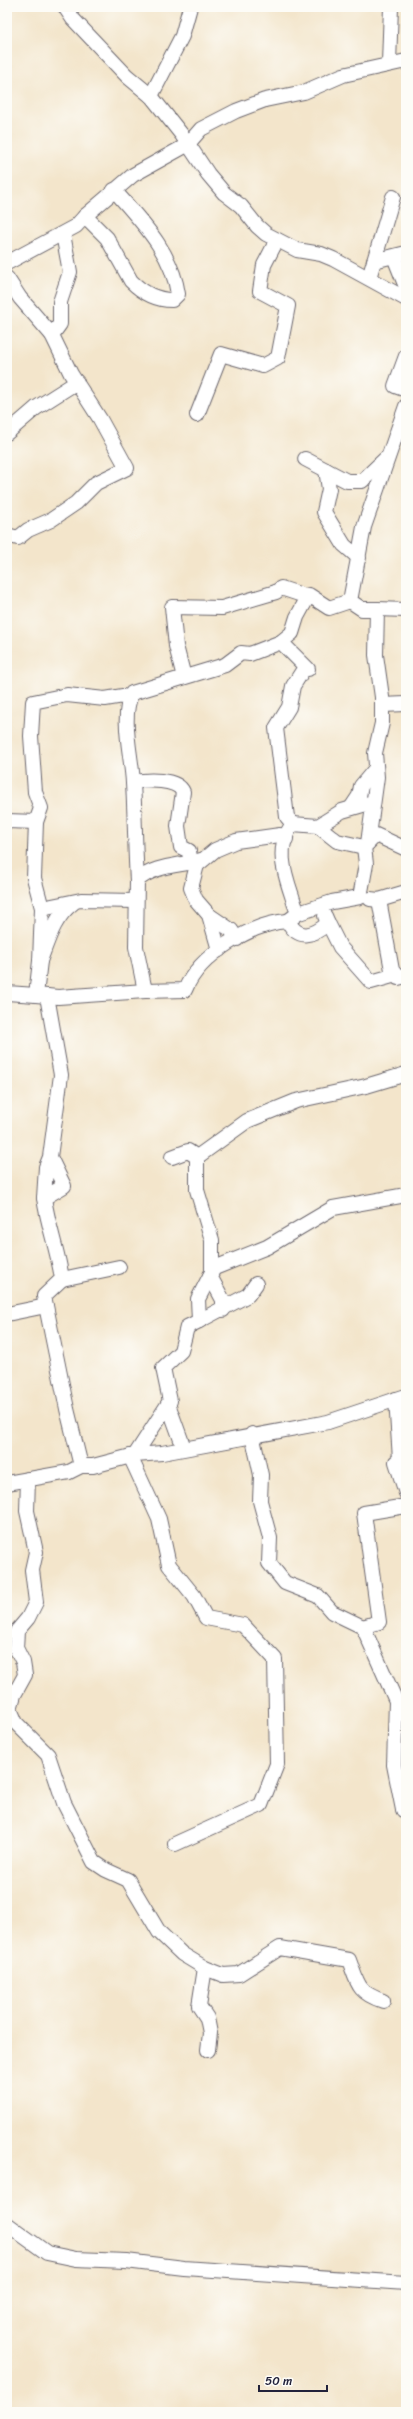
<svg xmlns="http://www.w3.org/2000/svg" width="413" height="2419" viewBox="0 0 413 2419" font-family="Sriracha,sans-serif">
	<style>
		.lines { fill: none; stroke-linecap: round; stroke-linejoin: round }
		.minor-casing { stroke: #6b666d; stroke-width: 16 }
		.minor { stroke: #fff; stroke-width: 14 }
	</style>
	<rect width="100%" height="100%" fill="#fdfcf7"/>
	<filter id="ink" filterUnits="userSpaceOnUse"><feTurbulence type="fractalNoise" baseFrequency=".025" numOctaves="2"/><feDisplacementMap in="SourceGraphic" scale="8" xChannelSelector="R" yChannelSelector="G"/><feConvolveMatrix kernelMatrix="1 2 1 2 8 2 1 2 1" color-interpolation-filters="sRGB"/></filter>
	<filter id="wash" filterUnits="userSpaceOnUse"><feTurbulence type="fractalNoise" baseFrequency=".012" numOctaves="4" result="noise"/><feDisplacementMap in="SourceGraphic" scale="16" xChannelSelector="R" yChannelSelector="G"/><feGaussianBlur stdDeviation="0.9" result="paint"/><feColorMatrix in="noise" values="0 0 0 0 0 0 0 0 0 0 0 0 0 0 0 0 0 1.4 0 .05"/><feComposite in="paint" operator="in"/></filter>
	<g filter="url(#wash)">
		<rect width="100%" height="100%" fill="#f3e5cb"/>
	</g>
	<g filter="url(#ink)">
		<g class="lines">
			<!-- minor casing -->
			<g class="minor-casing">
				<g id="minor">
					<polyline points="65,7 73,19 127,76 151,96 182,135 208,174 224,193 241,206 257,226 266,234 297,250 321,254 333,259 406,299"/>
					<polyline points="389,63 391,7"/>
					<polyline points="151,96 182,36 190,7"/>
					<path d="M85 216 107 238 131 281C143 293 156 300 172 300L178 294C172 252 141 221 114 190"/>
					<polyline points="394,257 406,287"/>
					<polyline points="374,261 406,253"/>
					<polyline points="7,263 76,226 85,216 133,175 187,145 201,129 236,111 265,100 304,92 343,75 406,61"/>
					<polyline points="7,278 20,298 52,335 60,324 60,302 70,272 63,234"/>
					<polyline points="369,278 393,197"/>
					<polyline points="406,356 395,386 406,390"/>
					<polyline points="197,415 221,354 263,366 278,358 288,306 260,291 264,265 277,240"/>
					<polyline points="7,433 36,408 77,382"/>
					<polyline points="305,459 347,481 362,481 385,459"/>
					<polyline points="326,470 329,489 324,512 344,545 359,558"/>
					<polyline points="7,535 18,538 28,530 51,520 76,503 96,483 127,468 100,419 71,374 52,335"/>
					<polyline points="377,609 406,610"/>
					<polyline points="281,642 292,633 297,617 309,595 329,608 350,601"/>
					<polyline points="184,677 176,646 172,607 222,608 276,592 281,588 308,597"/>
					<polyline points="128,700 123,696 105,699 67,695 33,702 31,736 35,792 41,808 36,822 34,878 42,908 81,900 136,901"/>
					<polyline points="382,705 406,704"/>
					<path d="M133 782C147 780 177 778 183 792L178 826 181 847 189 851 191 863"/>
					<polyline points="373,802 342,811 318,826 337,841 364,847 368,843 377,777 375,753 382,723 382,697 376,655 377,609 362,609 350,601 364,527 406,406"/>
					<polyline points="351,808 359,796 361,786 376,768"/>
					<polyline points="7,821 36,822"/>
					<polyline points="293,824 287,817 276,728 289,707 293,686 305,667"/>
					<path d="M318 826 293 824C275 846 284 872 292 896 294 902 295 908 299 913L332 902 360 897 366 864 364 847"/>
					<polyline points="368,843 376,835 406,849"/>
					<path d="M201 860C180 866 153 865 137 881L136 947 145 991 185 990C199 955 252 923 288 921"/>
					<path d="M137 881C135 848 135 816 133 783 132 757 120 717 132 693L225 665 241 653 250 654 281 642 308 669"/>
					<polyline points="370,899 379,900 406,892"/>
					<polyline points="379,900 392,970 398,978 406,976"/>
					<path d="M42 908 40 961C48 940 54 917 73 903"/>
					<polyline points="209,915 231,930 237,939"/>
					<path d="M296 915 288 921C298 941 314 936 328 923L325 916"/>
					<polyline points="328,923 340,947 371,982 396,975"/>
					<polyline points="219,950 209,915 196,900 191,888 197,865 215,850 236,841 280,835 286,839"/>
					<polyline points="40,961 36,995 58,997 145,991"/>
					<polyline points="7,993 36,995"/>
					<polyline points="47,996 61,1075 50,1157 64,1186 44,1198 46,1167 50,1157"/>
					<polyline points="172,1157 188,1151 197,1157"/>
					<path d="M44 1198C48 1226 58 1251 62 1279L44 1296 67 1409 81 1466"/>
					<polyline points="212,1269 267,1247 333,1208 406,1195"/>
					<polyline points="210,1276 223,1300 223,1310"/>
					<polyline points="62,1279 119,1267"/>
					<polyline points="7,1314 46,1306"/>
					<polyline points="199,1321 248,1295 256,1284"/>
					<polyline points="396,1399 400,1459 396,1462 406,1493"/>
					<polyline points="168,1404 184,1448"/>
					<polyline points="252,1434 261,1475 260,1501 270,1538 269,1563 285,1583 318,1596 332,1612 363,1627 396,1701 394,1765 403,1810"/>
					<polyline points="135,1455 170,1401 163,1368 181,1351 187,1327 199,1321 198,1299 212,1272 212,1240 197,1190 197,1157 247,1121 296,1101 366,1086 406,1074"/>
					<polyline points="130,1456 159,1519 169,1565 194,1596 206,1618 243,1625 275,1659 277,1764 261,1805 175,1844"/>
					<polyline points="28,1479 27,1511 36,1552 32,1570 36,1602 28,1618 17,1631 16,1648 23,1662 25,1675 14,1695 10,1709 16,1723 48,1755 64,1803 94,1862 106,1870 128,1880 159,1932 182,1954 205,1968 199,2006 207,2018 210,2033 208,2050"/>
					<polyline points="7,1483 69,1472 81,1466 93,1466 135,1455 162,1453 328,1422 406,1396"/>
					<polyline points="363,1627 379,1622 364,1513 406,1506"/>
					<path d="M205 1968 223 1975 239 1974 280 1948 349 1960C358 1984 357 1992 383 2001"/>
					<polyline points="7,2224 47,2253 76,2259 126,2261 184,2268 406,2283"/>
				</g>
			</g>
			<!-- minor -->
			<use href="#minor" class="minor"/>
		</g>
	</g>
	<!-- margin -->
	<rect width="413" height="2419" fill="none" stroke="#fdfcf7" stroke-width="24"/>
	<!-- scale -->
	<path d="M259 2385v6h68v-6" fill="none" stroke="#22223b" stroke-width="2"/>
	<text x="265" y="2385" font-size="12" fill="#22223b" stroke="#fdfcf7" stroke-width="3" paint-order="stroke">50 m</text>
</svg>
